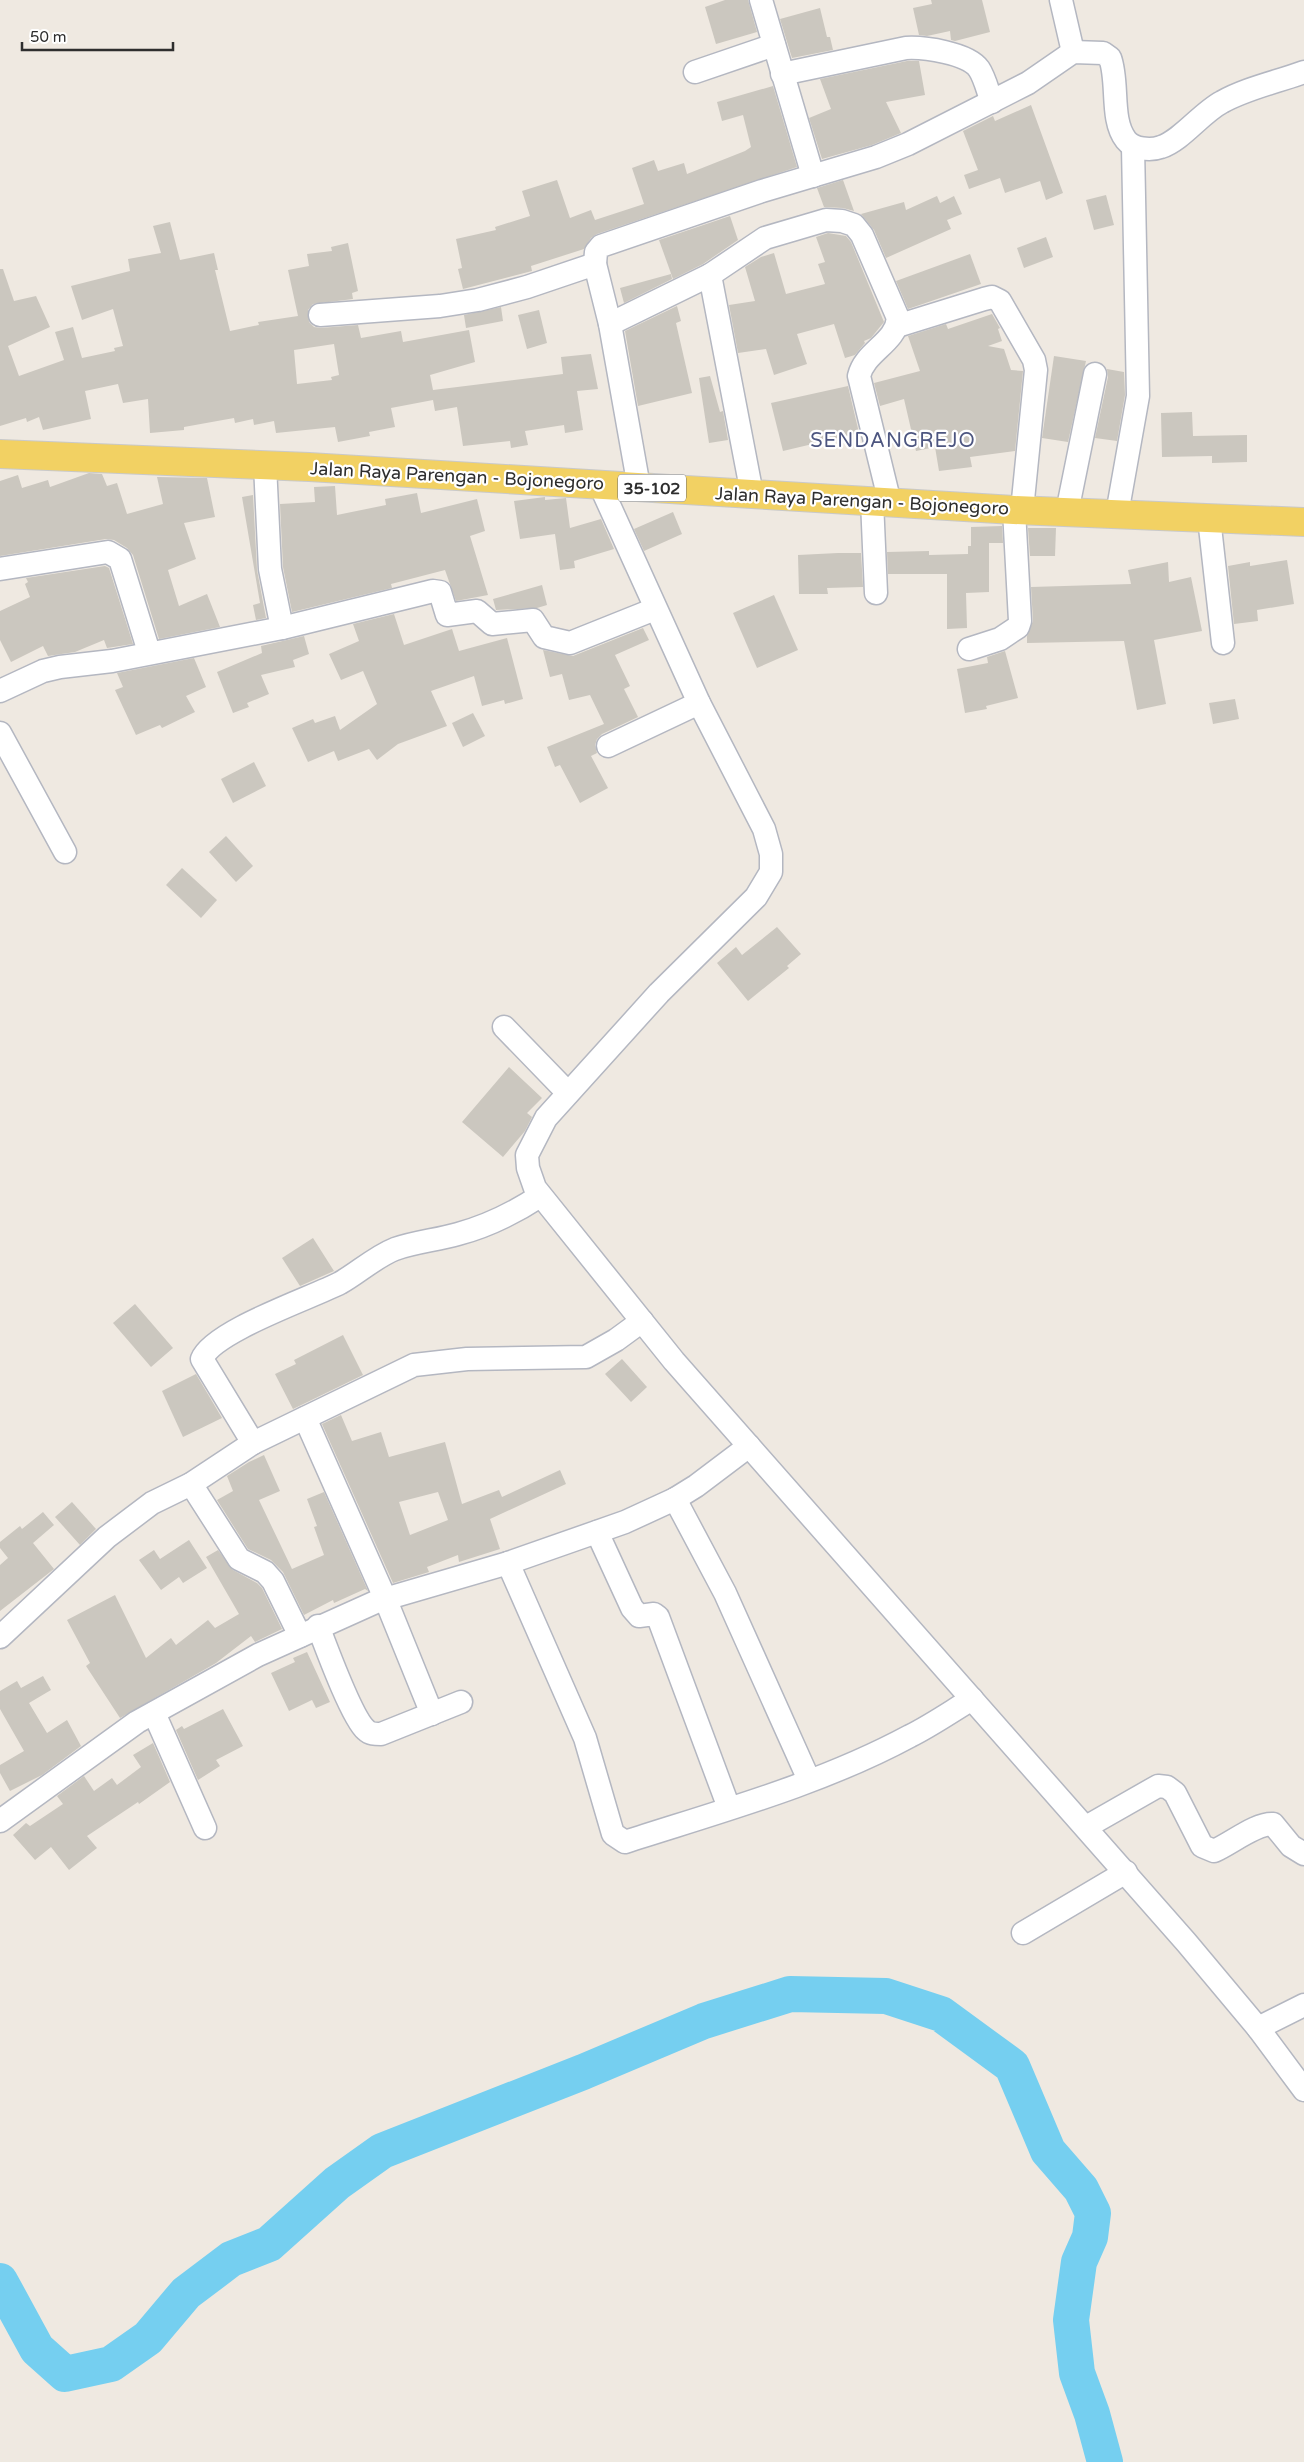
<svg xmlns="http://www.w3.org/2000/svg" width="1304" height="2462" viewBox="0 0 1304 2462" font-family="'Varela Round',sans-serif">
	<style>
		.lines { fill: none; stroke-linecap: round; stroke-linejoin: round }
		.river { stroke: #75cff0; stroke-width: 36 }
		.building { fill: #cbc7bf; fill-rule: evenodd }
		.minor-casing { stroke: #b4b7c1; stroke-width: 25 }
		.major-casing { stroke: #c9c9c9; stroke-width: 30 }
		.minor { stroke: #fff; stroke-width: 22 }
		.major { stroke: #f2d163; stroke-width: 28 }
		.labels { text-anchor: middle; stroke-width: 4.5; stroke-linejoin: round; paint-order: stroke }
		.shield { fill: #fff; stroke: #6d6d6d; stroke-width: 1 }
		.shield-label { font-size: 16px; font-weight: bold; fill: #2e2e2e }
		.street-label { font-size: 18px; fill: #2e2e2e; stroke: #fff }
		.quarter-label { font-size: 20px; letter-spacing: 1px; fill: #4d5680; stroke: #fff }
	</style>
	<rect width="100%" height="100%" fill="#efe9e1"/>
	<g class="lines">
		<!-- river -->
		<polyline class="river" points="0,2281 37,2349 65,2374 111,2364 148,2338 186,2293 231,2259 269,2244 337,2183 382,2151 583,2072 704,2021 790,1994 886,1996 941,2014 1012,2066 1048,2151 1081,2189 1093,2213 1090,2237 1079,2262 1071,2320 1077,2373 1092,2414 1105,2462"/>
	</g>
	<!-- building -->
	<g class="building">
		<polygon points="725,0 748,0 757,32 716,44 705,7"/>
		<polygon points="931,0 982,0 990,32 955,41 951,40 950,31 927,36 919,35 913,8 932,4"/>
		<polygon points="820,8 827,37 830,37 833,50 792,58 780,19"/>
		<polygon points="907,61 919,61 925,95 886,102 901,133 872,145 822,159 809,118 831,109 820,79"/>
		<polygon points="773,86 797,167 597,234 591,238 584,249 531,266 532,271 463,289 458,269 462,268 456,239 496,230 495,227 530,216 522,191 557,180 570,218 591,210 595,220 644,204 632,168 654,160 658,171 684,163 687,174 745,151 751,147 743,115 722,121 717,102"/>
		<polygon points="1031,105 1063,193 1046,200 1040,181 1005,193 1000,178 969,189 964,175 978,170 963,131 993,116 995,121"/>
		<polygon points="843,180 854,211 843,208 824,207 817,188"/>
		<polygon points="1106,195 1114,225 1094,230 1086,200"/>
		<polygon points="937,196 940,203 954,196 962,214 947,220 951,229 886,258 874,230 861,214 904,202 906,210"/>
		<polygon points="730,216 738,240 703,264 673,279 659,240"/>
		<path d="M170 222 180 260 214 253 218 270H215L230 331 259 325 258 322 298 316 288 270 309 266 307 254 332 251 331 247 348 243 358 291 352 293 353 299 313 304 308 310 309 322 314 327 320 328 358 325 361 338 401 331 403 342 469 330 475 362 430 375 433 390 563 374 561 357 591 354 598 389 577 391 583 430 565 433 564 425 525 431 528 445 511 448 510 441 463 446 457 407 435 411 433 400 391 408 395 427 369 432 370 436 338 442 335 427 276 433 274 421 254 425 253 419 235 423 234 418 184 427V430L150 433 148 399 123 403 118 384 85 391 91 419 43 430 39 417 27 422 26 418 0 426V269H3L14 301 36 296 50 327 8 346 19 376 64 360 55 332 73 327 82 358 115 351 114 348 123 346 113 309 82 320 71 286 130 271 128 259 161 253 153 226ZM334 344 339 375 331 377 332 380 297 384 294 350Z"/>
		<polygon points="828,233 846,236 851,242 884,322 871,338 864,341 865,343 855,355 845,358 834,324 797,334 807,364 774,375 766,349 738,353 729,305 755,301 745,267 761,257 774,253 786,294 825,284 818,264 825,262 816,237"/>
		<polygon points="1046,237 1053,257 1024,268 1017,248"/>
		<polygon points="970,254 981,284 908,309 896,281"/>
		<polygon points="671,274 672,279 624,303 620,288"/>
		<polygon points="677,306 681,321 676,323 692,393 638,406 625,331"/>
		<polygon points="501,307 503,321 466,328 464,315"/>
		<polygon points="539,310 547,343 527,349 518,315"/>
		<polygon points="992,314 1000,328 998,329 1002,341 988,346 1004,349 1011,370 1023,371 1015,451 970,457 972,467 939,471 935,447 916,451 904,399 880,406 874,383 920,371 908,336 946,324 948,329"/>
		<polygon points="1054,356 1086,361 1068,442 1042,438"/>
		<polygon points="1107,369 1124,372 1125,395 1117,441 1095,438 1108,377"/>
		<polygon points="710,376 720,412 723,411 728,440 709,443 699,378"/>
		<polygon points="848,386 859,433 783,451 771,403"/>
		<polygon points="1192,412 1193,436 1247,435 1247,462 1212,463 1212,456 1162,457 1161,413"/>
		<polygon points="89,473 102,474 107,486 117,483 127,514 163,504 157,477 207,478 215,517 184,523 196,559 168,570 179,606 207,594 220,627 159,639 133,555 127,548 114,540 106,539 0,556 0,481 18,475 22,488 48,480 50,487"/>
		<polygon points="335,486 337,515 386,505 385,499 417,493 421,513 477,499 485,531 470,536 488,595 456,601 445,570 391,584 392,588 292,612 283,567 280,504 315,502 314,487"/>
		<polygon points="253,495 257,570 266,618 256,620 253,605 260,603 242,497"/>
		<polygon points="545,497 545,500 566,498 570,528 601,519 614,549 574,561 575,568 560,570 555,534 520,539 514,501"/>
		<polygon points="673,512 682,534 644,551 634,529"/>
		<polygon points="1002,526 1003,543 989,543 989,592 966,593 967,628 947,629 947,574 888,574 887,552 929,551 929,555 968,554 968,546 971,546 971,527"/>
		<polygon points="1028,528 1056,528 1055,556 1030,556"/>
		<polygon points="838,553 861,553 863,587 827,588 828,594 799,594 798,555"/>
		<polygon points="1287,560 1294,604 1257,610 1258,621 1234,624 1228,566 1250,562 1250,566"/>
		<polygon points="1168,562 1169,582 1191,577 1202,631 1154,640 1166,704 1137,710 1124,641 1027,643 1027,636 1033,621 1031,587 1131,584 1128,570"/>
		<polygon points="105,566 109,568 133,644 107,648 104,640 75,652 48,656 43,646 11,662 0,640 0,611 30,597 25,584 28,582 26,578"/>
		<polygon points="542,585 547,605 537,608 496,610 493,599"/>
		<polygon points="774,595 798,650 757,668 733,613"/>
		<polygon points="394,614 404,645 452,629 459,651 507,638 523,699 505,704 504,700 482,706 474,676 431,691 447,726 398,744 377,760 369,749 338,761 334,751 308,762 292,728 313,719 315,723 335,716 340,730 377,704 363,671 341,680 329,654 359,641 353,624"/>
		<polygon points="643,628 649,640 615,655 630,686 624,689 638,717 602,734 597,739 595,745 597,753 591,756 608,788 580,803 560,765 555,767 547,747 604,724 590,695 569,700 562,674 550,677 543,650 573,656"/>
		<polygon points="304,636 309,654 293,660 295,667 261,675 269,694 247,703 249,707 233,713 217,672 262,653 261,646"/>
		<polygon points="1005,651 1018,698 986,706 987,709 965,713 957,669 988,663 987,657"/>
		<polygon points="194,658 206,687 186,696 195,712 162,728 160,725 136,735 115,690 123,687 117,673"/>
		<polygon points="1235,699 1239,719 1213,724 1209,703"/>
		<polygon points="473,713 485,736 463,747 452,723"/>
		<polygon points="254,762 266,786 233,803 221,779"/>
		<polygon points="226,836 253,866 236,882 209,852"/>
		<polygon points="182,868 217,900 201,918 166,885"/>
		<polygon points="777,927 801,954 787,966 789,968 748,1001 717,963 736,947 742,955"/>
		<polygon points="509,1067 542,1098 527,1113 532,1117 525,1131 503,1157 462,1122"/>
		<polygon points="313,1238 334,1271 300,1286 282,1258"/>
		<polygon points="135,1304 173,1348 151,1367 113,1323"/>
		<polygon points="343,1335 363,1375 293,1409 275,1374 296,1364 294,1360"/>
		<polygon points="622,1359 647,1387 631,1402 605,1374"/>
		<polygon points="196,1374 222,1418 183,1437 162,1391"/>
		<path d="M341 1415 352 1441 381 1432 389 1457 445 1442 462 1504 499 1490 502 1497 560 1470 566 1484 490 1519 500 1549 459 1562 458 1555 427 1567 429 1572 393 1583 322 1424ZM438 1492 448 1520 410 1535 399 1502Z"/>
		<polygon points="264,1455 280,1491 259,1500 292,1569 324,1555 314,1527 317,1526 307,1499 324,1492 368,1591 365,1589 334,1603 333,1600 304,1615 283,1572 271,1560 248,1549 217,1500 233,1491 227,1476 249,1462"/>
		<polygon points="72,1502 96,1529 80,1545 55,1517"/>
		<polygon points="43,1512 54,1525 33,1543 54,1569 0,1611 0,1565 8,1558 0,1548 0,1542 20,1526 22,1529"/>
		<polygon points="189,1540 207,1568 183,1583 179,1577 161,1590 139,1560 154,1550 160,1559"/>
		<polygon points="218,1550 233,1570 257,1583 262,1588 282,1629 255,1642 251,1636 216,1663 120,1718 86,1666 90,1663 67,1620 115,1595 146,1658 171,1638 176,1645 208,1620 215,1628 239,1614 206,1557"/>
		<polygon points="307,1652 330,1702 316,1708 312,1700 289,1711 271,1673 295,1662 293,1658"/>
		<polygon points="43,1676 51,1690 29,1703 47,1733 67,1720 81,1746 42,1775 10,1791 0,1773 0,1765 24,1751 0,1709 0,1691 17,1681 21,1688"/>
		<polygon points="223,1709 243,1746 216,1760 220,1766 198,1780 176,1730 182,1726 184,1729"/>
		<polygon points="153,1743 170,1782 139,1804 138,1802 87,1836 97,1848 69,1870 51,1847 35,1860 13,1835 26,1823 30,1826 63,1804 57,1796 84,1776 94,1791 112,1778 117,1785 141,1767 133,1755"/>
	</g>
	<g class="lines">
		<!-- minor casing -->
		<g class="minor-casing">
			<g id="minor">
				<polyline points="761,0 813,176"/>
				<polyline points="1061,0 1073,52"/>
				<polyline points="695,72 774,45"/>
				<path d="M782 74 906 48C924 47 968 53 979 69 985 78 988 92 992 102"/>
				<path d="M595 264 596 252 601 246 762 191 876 157 908 144 1028 83 1073 52 1103 53 1110 58C1119 82 1110 120 1126 140 1133 149 1150 151 1161 147 1182 140 1201 113 1222 102 1247 88 1277 82 1304 72"/>
				<polyline points="710,275 752,494"/>
				<polyline points="320,315 440,306 478,300 527,287 595,264 610,324 639,487"/>
				<path d="M610 324 710 275 765 238 826 220 842 221 854 225 862 235 898 318C896 343 865 351 859 376L890 503"/>
				<polyline points="897,326 984,299 992,297 1000,301 1034,360 1036,370 1022,510"/>
				<polyline points="265,465 270,569 282,628"/>
				<polyline points="600,485 699,703 764,829 771,854 771,872 756,897 659,993 546,1118 527,1155 528,1168 535,1188 674,1361 1186,1942 1258,2028 1304,2090"/>
				<polyline points="872,501 876,593"/>
				<polyline points="1067,512 1095,374"/>
				<polyline points="1117,514 1138,396 1133,147"/>
				<polyline points="1209,518 1223,643"/>
				<polyline points="0,569 108,552 120,559 149,652"/>
				<polyline points="969,649 1000,639 1018,627 1020,621 1014,510"/>
				<polyline points="0,691 43,671 60,667 112,661 282,628 433,591 440,592 447,615 477,611 492,624 533,620 544,637 570,643 655,609"/>
				<polyline points="0,733 65,852"/>
				<polyline points="608,746 699,703"/>
				<polyline points="504,1027 568,1093"/>
				<polyline points="305,1418 385,1598 432,1714"/>
				<path d="M253 1443 202 1359C213 1331 311 1298 340 1283 358 1273 375 1257 395 1249 415 1242 437 1240 458 1234 488 1226 514 1213 540 1196"/>
				<polyline points="191,1484 239,1559 265,1572 273,1581 300,1636"/>
				<polyline points="675,1499 725,1593 809,1780"/>
				<polyline points="597,1532 632,1608 639,1616 654,1614 658,1617 729,1808"/>
				<path d="M508 1563 585 1738 613 1834 625 1842C721 1811 821 1784 910 1736 932 1725 952 1711 972 1699"/>
				<path d="M318 1626C326 1647 352 1718 366 1730 370 1734 375 1734 381 1734L461 1702"/>
				<polyline points="0,1637 107,1537 152,1503 191,1484 253,1443 414,1365 467,1359 586,1357 616,1340 642,1321"/>
				<polyline points="154,1713 205,1828"/>
				<polyline points="0,1821 137,1722 258,1655 378,1601 508,1563 625,1522 675,1499 696,1486 749,1446"/>
				<path d="M1086 1827 1158 1786 1167 1787 1175 1793 1202 1846 1214 1851C1232 1843 1256 1823 1273 1824L1291 1846 1304 1854"/>
				<polyline points="1023,1933 1126,1872"/>
				<polyline points="1258,2028 1304,2005"/>
			</g>
		</g>
		<!-- major casing -->
		<g class="major-casing">
			<polyline id="major" points="0,454 309,467 1014,510 1304,522"/>
		</g>
		<!-- minor -->
		<use href="#minor" class="minor"/>
		<!-- major -->
		<use href="#major" class="major"/>
	</g>
	<g class="labels">
		<!-- shield labels -->
		<rect class="shield" x="618" y="474.5" width="68" height="27" rx="4"/>
		<g class="shield-label">
			<text x="652" y="494">35-102</text>
		</g>
		<!-- street labels -->
		<g class="street-label">
			<text transform="translate(457 476) rotate(3)" y="6">Jalan Raya Parengan - Bojonegoro</text>
			<text transform="translate(862 501) rotate(3)" y="6">Jalan Raya Parengan - Bojonegoro</text>
		</g>
		<!-- quarter labels -->
		<g class="quarter-label">
			<text x="893" y="447">SENDANGREJO</text>
		</g>
	</g>
	<!-- scale -->
	<path d="M22 42v8h151v-8" fill="none" stroke="#2e2e2e" stroke-width="2.5"/>
	<text x="30" y="42" font-size="15" fill="#2e2e2e" stroke="#ffffff" stroke-width="4" paint-order="stroke">50 m</text>
</svg>
